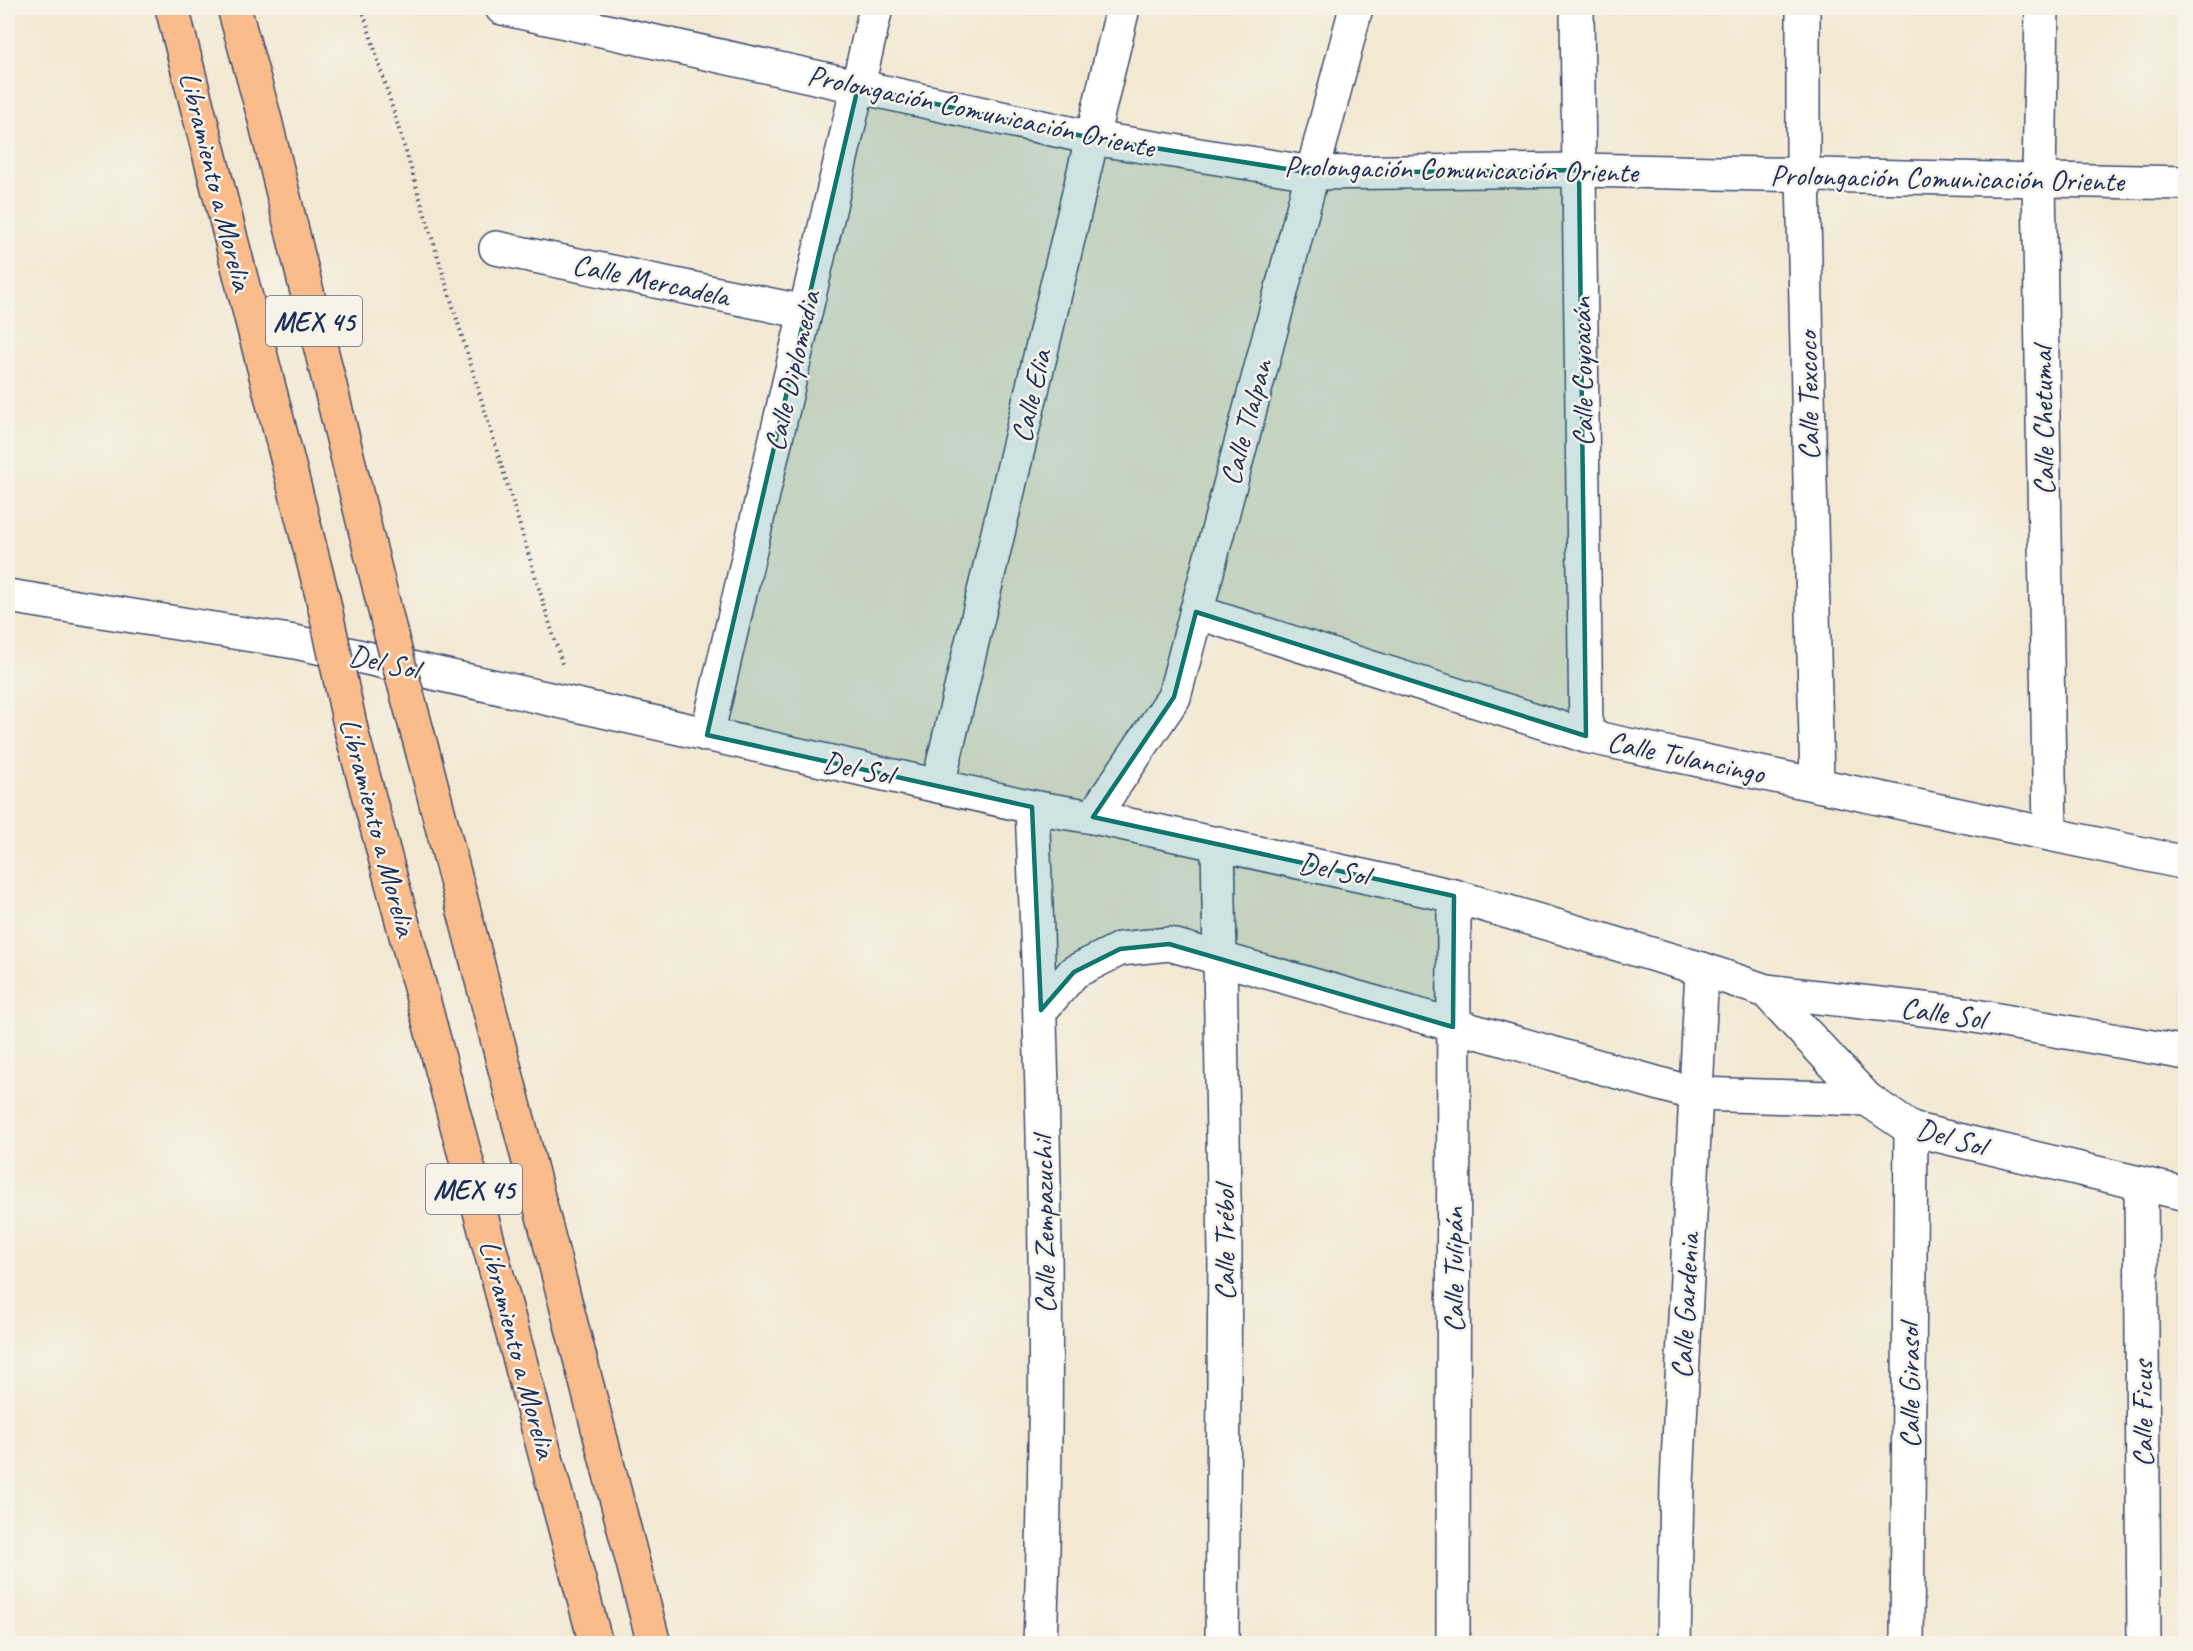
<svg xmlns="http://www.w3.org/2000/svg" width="2193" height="1651" viewBox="0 0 2193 1651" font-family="Caveat,sans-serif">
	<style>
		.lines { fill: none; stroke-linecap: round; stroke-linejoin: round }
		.minor-casing { stroke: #3b4b6f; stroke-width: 36 }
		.highway-casing { stroke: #3b4b6f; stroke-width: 36 }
		.path { stroke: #3b4b6f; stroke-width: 4; stroke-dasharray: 1.5 4.5; stroke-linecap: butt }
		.minor { stroke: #fff; stroke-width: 33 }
		.highway { stroke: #fabc8b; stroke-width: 33 }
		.highway-bridge-casing { stroke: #3b4b6f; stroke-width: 36; stroke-linecap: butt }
		.highway-bridge { stroke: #fabc8b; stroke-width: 33 }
		.marked { fill: #0f766e; fill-opacity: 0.2; stroke: #0f766e; stroke-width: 4.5; stroke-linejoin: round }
		.labels { text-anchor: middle; stroke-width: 5; stroke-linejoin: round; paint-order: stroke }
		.shield { fill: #f7f3e8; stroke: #5d6a87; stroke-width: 1.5 }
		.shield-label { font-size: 28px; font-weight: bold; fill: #1b2f5e }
		.street-label { font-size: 30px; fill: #1b2f5e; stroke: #f7f3e8 }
	</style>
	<rect width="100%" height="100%" fill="#f7f3e8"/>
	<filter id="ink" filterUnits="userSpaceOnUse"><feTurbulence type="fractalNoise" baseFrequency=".0167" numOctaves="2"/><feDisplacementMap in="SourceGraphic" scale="12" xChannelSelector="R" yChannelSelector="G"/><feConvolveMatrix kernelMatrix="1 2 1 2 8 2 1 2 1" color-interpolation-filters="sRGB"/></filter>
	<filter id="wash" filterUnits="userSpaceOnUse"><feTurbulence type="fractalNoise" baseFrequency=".008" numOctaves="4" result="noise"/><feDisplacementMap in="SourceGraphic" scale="24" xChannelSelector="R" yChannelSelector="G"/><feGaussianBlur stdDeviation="1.35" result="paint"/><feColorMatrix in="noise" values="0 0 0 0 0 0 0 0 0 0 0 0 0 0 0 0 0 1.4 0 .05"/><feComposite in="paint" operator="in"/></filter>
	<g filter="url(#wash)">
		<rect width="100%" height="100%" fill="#f3e8d2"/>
	</g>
	<g filter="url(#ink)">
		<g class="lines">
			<!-- minor casing -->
			<g class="minor-casing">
				<g id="minor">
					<polyline points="502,8 1092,138 1312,173 1579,170 2186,183"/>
					<polyline points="1577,8 1586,736"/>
					<polyline points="1803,8 1803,174 1817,785"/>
					<polyline points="2042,8 2039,180 2050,834"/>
					<polyline points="496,248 805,312"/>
					<polyline points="8,596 295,642 1032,807 1093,817 1454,896 1702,969 1766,991 1958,1013 2186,1053"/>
					<polyline points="1196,612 1586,736 2186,863"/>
					<polyline points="707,735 876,8"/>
					<polyline points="938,785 1123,8"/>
					<path d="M1032 807C1044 1085 1051 1364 1040 1644"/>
					<polyline points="1093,817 1174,697 1356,8"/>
					<polyline points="1218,843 1225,1253 1222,1644"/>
					<polyline points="1766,991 1867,1099 1911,1129 2186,1194"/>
					<polyline points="1041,1010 1074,972 1120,949 1169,944 1695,1094 1867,1099"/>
					<polyline points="2141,1184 2144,1644"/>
					<polyline points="1453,1644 1454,896"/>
					<polyline points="1674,1644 1677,1483 1702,969"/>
					<polyline points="1907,1644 1911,1129"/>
				</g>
			</g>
			<!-- highway casing -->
			<g class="highway-casing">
				<g id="highway">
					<polyline points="172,8 323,599"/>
					<polyline points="234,8 264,116 391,635"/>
					<polyline points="352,734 596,1644"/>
					<polyline points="423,753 654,1644"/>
				</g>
			</g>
			<!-- path -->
			<polyline class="path" points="362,8 562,664"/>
			<!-- minor -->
			<use href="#minor" class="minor"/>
			<!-- highway -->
			<use href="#highway" class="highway"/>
			<!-- highway-bridge casing -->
			<g class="highway-bridge-casing">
				<g id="highway-bridge">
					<polyline points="323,599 352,734"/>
					<polyline points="391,635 423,753"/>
				</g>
			</g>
			<!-- highway-bridge -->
			<use href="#highway-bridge" class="highway-bridge"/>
		</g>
	</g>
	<!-- marked area -->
	<path class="marked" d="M858 87 1092 138 1312 173 1579 170 1586 736 1196 612 1174 697 1093 817 1454 896 1453 1027 1169 944 1120 949 1074 972 1041 1010 1032 807 707 735Z"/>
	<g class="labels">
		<!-- shield labels -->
		<g class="shield">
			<rect x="266" y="296" width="96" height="50" rx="4.5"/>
			<rect x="426" y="1164" width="96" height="50" rx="4.5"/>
		</g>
		<g class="shield-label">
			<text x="314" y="331">MEX 45</text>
			<text x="474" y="1199">MEX 45</text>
		</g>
		<!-- street labels -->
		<g class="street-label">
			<text transform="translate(981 111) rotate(12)" y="10">Prolongación Comunicación Oriente</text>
			<text transform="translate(1461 169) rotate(1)" y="10">Prolongación Comunicación Oriente</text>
			<text transform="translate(1947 178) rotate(1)" y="10">Prolongación Comunicación Oriente</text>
			<text transform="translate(216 181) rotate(76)" y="10">Libramiento a Morelia</text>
			<text transform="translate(651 280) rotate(12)" y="10">Calle Mercadela</text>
			<text transform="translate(792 371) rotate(-77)" y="10">Calle Diplomedia</text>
			<text transform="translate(1582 372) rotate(-91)" y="10">Calle Coyoacán</text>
			<text transform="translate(1031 396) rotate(-77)" y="10">Calle Elia</text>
			<text transform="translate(1808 396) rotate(-91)" y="10">Calle Texcoco</text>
			<text transform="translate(2043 421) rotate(-91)" y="10">Calle Chetumal</text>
			<text transform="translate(1246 422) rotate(-75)" y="10">Calle Tlalpan</text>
			<text transform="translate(384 662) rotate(13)" y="10">Del Sol</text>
			<text transform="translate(1686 757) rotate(12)" y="10">Calle Tulancingo</text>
			<text transform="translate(858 768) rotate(12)" y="10">Del Sol</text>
			<text transform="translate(378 827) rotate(75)" y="10">Libramiento a Morelia</text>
			<text transform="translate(1334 869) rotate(12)" y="10">Del Sol</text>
			<text transform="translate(1943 1013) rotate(8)" y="10">Calle Sol</text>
			<text transform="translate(1951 1137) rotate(16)" y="10">Del Sol</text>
			<text transform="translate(1044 1225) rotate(-91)" y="10">Calle Zempazuchil</text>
			<text transform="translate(1224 1243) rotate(-90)" y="10">Calle Trébol</text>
			<text transform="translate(1453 1270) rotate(-90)" y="10">Calle Tulipán</text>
			<text transform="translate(1685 1306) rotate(-87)" y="10">Calle Gardenia</text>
			<text transform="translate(518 1349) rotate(75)" y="10">Libramiento a Morelia</text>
			<text transform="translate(1909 1386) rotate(-90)" y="10">Calle Girasol</text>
			<text transform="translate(2142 1414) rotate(-90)" y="10">Calle Ficus</text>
		</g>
	</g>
	<!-- margin -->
	<rect width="2193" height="1651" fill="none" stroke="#f7f3e8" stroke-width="30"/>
</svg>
